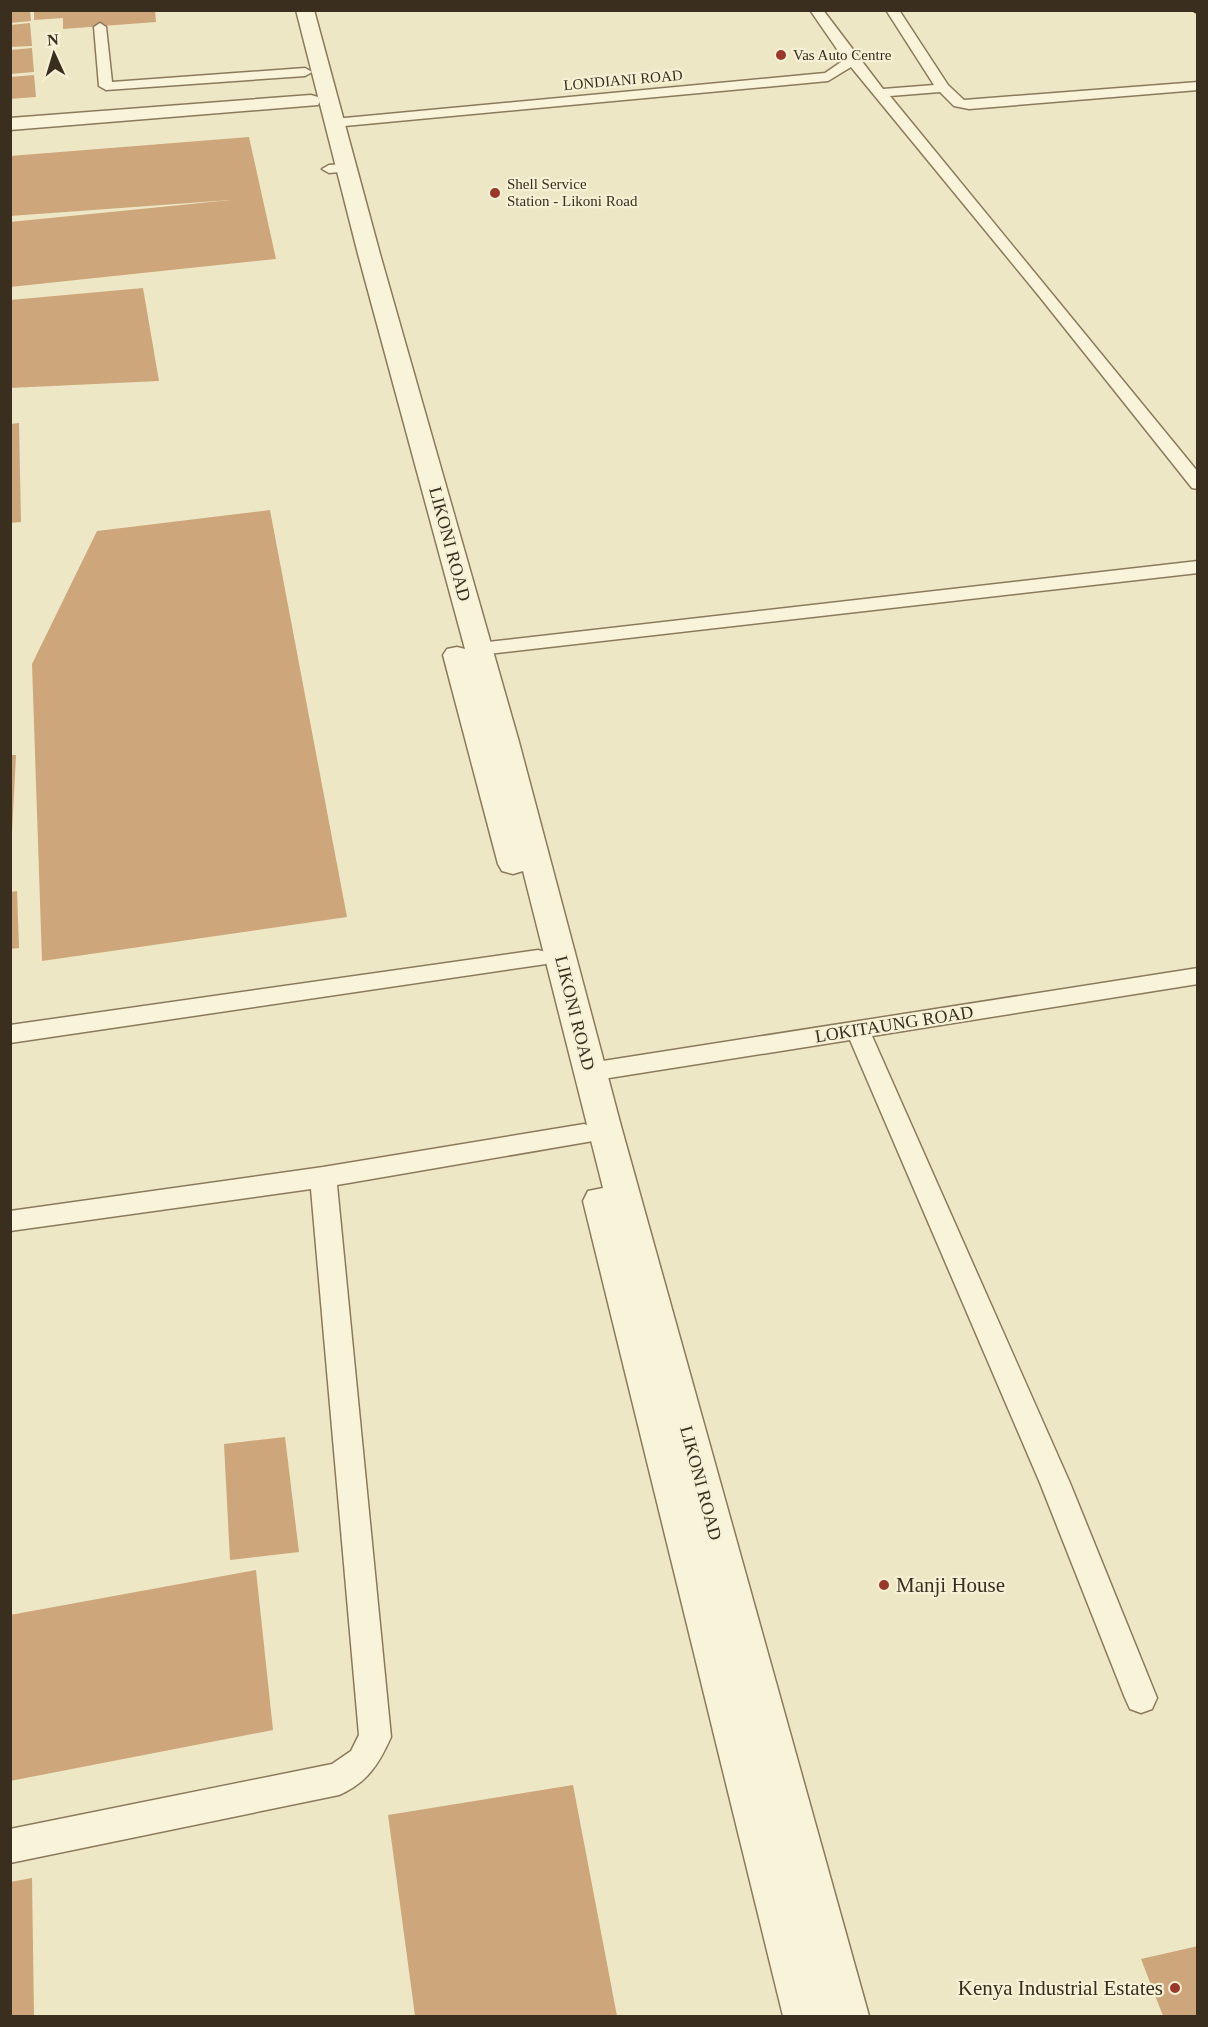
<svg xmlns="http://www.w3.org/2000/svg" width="1208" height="2027" viewBox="0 0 1208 2027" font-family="'Times New Roman',serif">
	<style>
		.building { fill: #cda77b }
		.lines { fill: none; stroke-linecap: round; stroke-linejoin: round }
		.service-casing { stroke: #8a7a5b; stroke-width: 3 }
		.minor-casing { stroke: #8a7a5b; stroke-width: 3 }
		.tertiary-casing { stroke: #8a7a5b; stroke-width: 3 }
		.service { fill: #f9f3d9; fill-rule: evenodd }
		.minor { fill: #f9f3d9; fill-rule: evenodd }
		.tertiary { fill: #f9f3d9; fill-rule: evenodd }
		.rail { stroke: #3a2f1f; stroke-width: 3; stroke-dasharray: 6 6; stroke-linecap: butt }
		.poi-dot { fill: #99382b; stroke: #f6f0d5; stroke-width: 2 }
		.labels { text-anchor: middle; stroke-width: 4.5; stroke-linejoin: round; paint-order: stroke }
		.far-poi-label { font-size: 15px; fill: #3a2f1f; stroke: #f6f0d5; text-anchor: start }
		.far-street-label { font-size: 15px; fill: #3a2f1f; stroke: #f6f0d5 }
		.street-label { font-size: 18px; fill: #3a2f1f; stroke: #f6f0d5 }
		.near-poi-label { font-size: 21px; fill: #3a2f1f; stroke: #f6f0d5; text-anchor: start }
	</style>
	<rect width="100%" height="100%" fill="#eee7c5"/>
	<!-- building -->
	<g class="building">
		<polygon points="10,10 30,10 31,21 10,23"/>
		<polygon points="34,10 155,10 156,22 63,29 63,18 34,20"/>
		<polygon points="30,23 32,46 10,47 10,25"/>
		<polygon points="32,48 34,72 10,74 10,50"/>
		<polygon points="34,75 36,97 10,99 10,77"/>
		<polygon points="249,137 276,259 10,287 10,222 231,200 10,216 10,156"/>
		<polygon points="143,288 159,381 10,388 10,300"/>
		<polygon points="19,423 21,522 10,523 10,424"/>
		<polygon points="270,510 347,917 42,961 32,664 97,531"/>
		<polygon points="10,755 16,755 12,833 10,833"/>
		<polygon points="17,891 19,948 10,949 10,892"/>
		<polygon points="285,1437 299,1552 230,1560 224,1444"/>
		<polygon points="256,1570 273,1730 10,1781 10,1615"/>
		<polygon points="573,1785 617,2016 415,2016 388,1815"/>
		<polygon points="32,1878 34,2016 10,2016 10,1882"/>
		<polygon points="1198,1946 1198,2016 1163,2016 1141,1959"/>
	</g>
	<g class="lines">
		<!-- service casing -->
		<g class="service-casing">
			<g id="service">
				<polygon points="810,10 823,10 883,89 934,85 886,10 899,10 948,85 964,100 1198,82 1198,90 969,109 954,106 940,92 890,96 1198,472 1198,489 1192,488 1039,296 851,67 828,81 334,127 327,123 334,119 825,73 841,62 841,55"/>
				<polygon points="100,23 106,27 112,82 305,68 312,72 305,76 106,90 99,86 94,27"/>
				<polygon points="346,164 351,165 353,168 351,171 329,173 322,169 329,165"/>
				<polygon points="1198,561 1198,573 479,655 472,653 469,649 472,645 479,643"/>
				<polygon points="538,950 546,952 550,958 546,964 10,1043 10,1025"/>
				<polygon points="1198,968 1198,984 872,1036 1070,1483 1157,1698 1152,1709 1141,1713 1130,1709 1125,1698 1040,1483 850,1040 590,1081 581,1078 578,1072 581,1066 590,1063"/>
				<path d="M584 1124 593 1127 597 1134 593 1141 337 1185 391 1737C379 1764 367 1783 339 1795L10 1863V1829L332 1764 351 1751 359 1735 311 1189 10 1231V1211L323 1167Z"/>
			</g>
		</g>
		<!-- minor casing -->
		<g class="minor-casing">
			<polygon id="minor" points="311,95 318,97 320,101 318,105 10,130 10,118"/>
		</g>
		<!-- tertiary casing -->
		<g class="tertiary-casing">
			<polygon id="tertiary" points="296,10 314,10 380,254 519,742 621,1126 869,2016 783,2016 583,1201 588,1191 603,1188 523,871 513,874 502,871 498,864 443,655 447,649 457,647 465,649 358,254"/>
		</g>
		<!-- service -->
		<use href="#service" class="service"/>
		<!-- minor -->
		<use href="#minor" class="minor"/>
		<!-- tertiary -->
		<use href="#tertiary" class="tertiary"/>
		<!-- rail -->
		<polyline class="rail" points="1192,10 1198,13"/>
	</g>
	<!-- markers -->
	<g class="poi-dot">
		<circle cx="781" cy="55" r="6"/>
		<circle cx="495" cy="193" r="6"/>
		<circle cx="884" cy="1585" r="6"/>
		<circle cx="1175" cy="1988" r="6"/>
	</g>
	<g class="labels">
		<!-- far-poi labels -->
		<g class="far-poi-label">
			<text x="793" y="60">Vas Auto Centre</text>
			<text x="507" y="189">Shell Service<tspan x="507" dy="17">Station - Likoni Road</tspan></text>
		</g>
		<!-- far-street labels -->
		<g class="far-street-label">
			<text transform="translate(623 80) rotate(-5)" y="5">LONDIANI ROAD</text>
		</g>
		<!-- street labels -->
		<g class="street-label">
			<text transform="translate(450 544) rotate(75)" y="6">LIKONI ROAD</text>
			<text transform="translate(575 1013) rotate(76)" y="6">LIKONI ROAD</text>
			<text transform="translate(894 1024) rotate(-9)" y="6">LOKITAUNG ROAD</text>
			<text transform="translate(701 1483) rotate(75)" y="6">LIKONI ROAD</text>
		</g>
		<!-- near-poi labels -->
		<g class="near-poi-label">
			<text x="896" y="1592">Manji House</text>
			<text x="1163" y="1995" text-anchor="end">Kenya Industrial Estates</text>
		</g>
	</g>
	<!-- border -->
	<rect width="1208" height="2027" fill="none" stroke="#3a2f1f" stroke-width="24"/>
	<!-- north arrow -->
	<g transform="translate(54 54) rotate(356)" stroke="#f6f0d5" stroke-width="4.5" paint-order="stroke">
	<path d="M0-4.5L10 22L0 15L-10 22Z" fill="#3a2f1f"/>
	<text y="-9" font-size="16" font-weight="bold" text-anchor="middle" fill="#3a2f1f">N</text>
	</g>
</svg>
